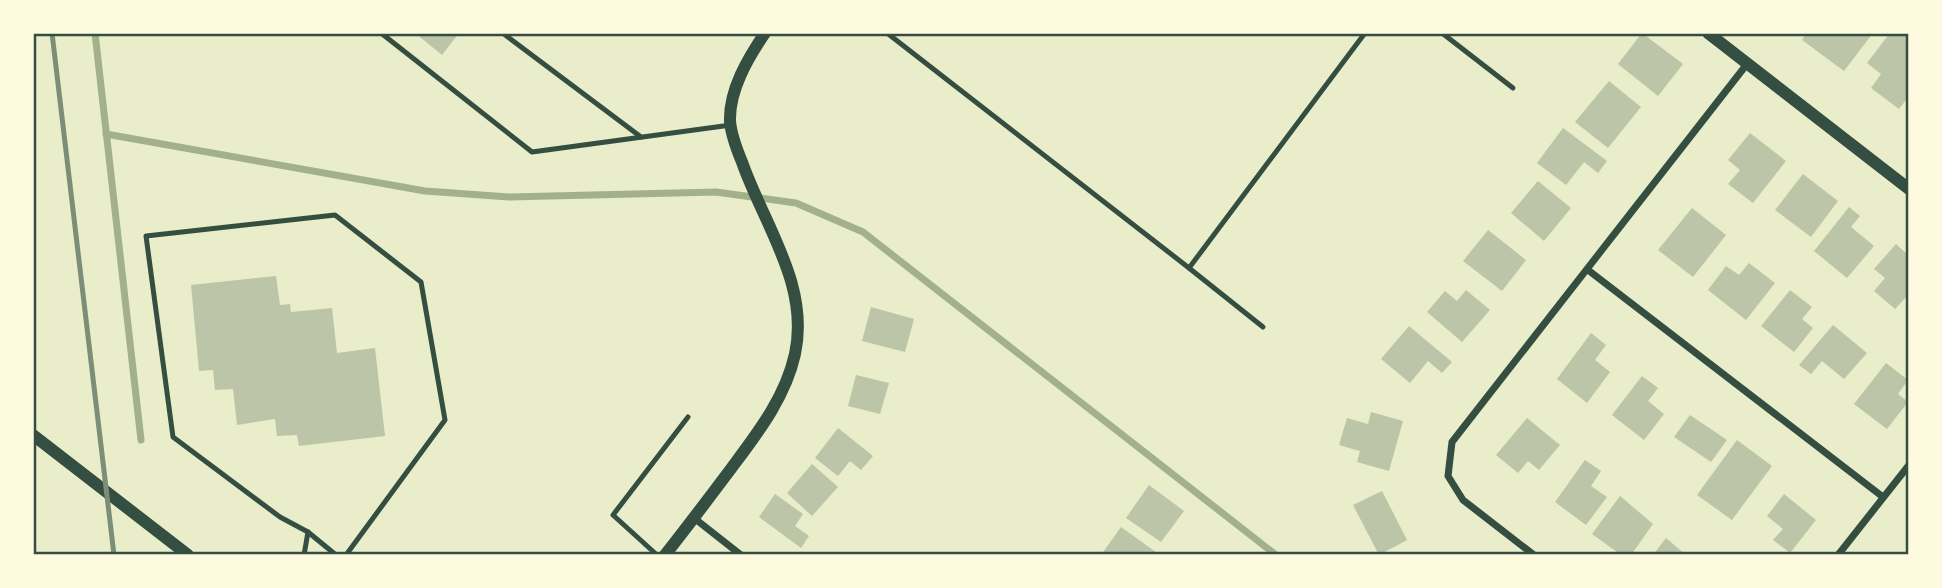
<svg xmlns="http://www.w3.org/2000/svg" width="1942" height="588" viewBox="0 0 1942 588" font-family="'Fira Sans Condensed',sans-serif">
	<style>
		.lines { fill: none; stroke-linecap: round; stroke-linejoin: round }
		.stream { stroke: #a3b18a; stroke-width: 7 }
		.building { fill: #bcc5a7 }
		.service { stroke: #344e41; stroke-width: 5 }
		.minor { stroke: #344e41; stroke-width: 7 }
		.tertiary { stroke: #344e41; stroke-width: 12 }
		.rail { stroke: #7c8e77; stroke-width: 5 }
		.neatline { fill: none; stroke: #344e41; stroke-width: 2.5 }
	</style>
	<rect width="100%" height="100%" fill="#e9edc9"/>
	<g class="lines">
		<!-- stream -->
		<g class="stream">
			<polyline points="95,33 141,440"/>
			<polyline points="106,134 425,191 509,197 716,192 796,203 863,232 1276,555"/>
		</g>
	</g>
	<!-- building -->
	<g class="building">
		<polygon points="415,33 459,33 442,55"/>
		<polygon points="1642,33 1683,64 1658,96 1618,64"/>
		<polygon points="1807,33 1873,33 1844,71 1802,40"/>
		<polygon points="1890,33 1909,33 1909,96 1899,109 1871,88 1881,74 1867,63"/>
		<polygon points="1609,81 1641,107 1608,148 1575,122"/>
		<polygon points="1563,128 1607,161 1598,173 1584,162 1566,185 1537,163"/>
		<polygon points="1750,133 1786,161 1753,203 1728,184 1740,170 1728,160"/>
		<polygon points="1803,174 1838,201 1811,237 1775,210"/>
		<polygon points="1538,181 1571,208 1544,241 1511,213"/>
		<polygon points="1849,207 1860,216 1851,227 1874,246 1847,278 1814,251"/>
		<polygon points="1692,208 1726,235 1693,277 1658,250"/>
		<polygon points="1488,230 1526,260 1502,291 1463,261"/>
		<polygon points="1896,244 1909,256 1909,294 1895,309 1874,291 1885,278 1874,269"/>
		<polygon points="1749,263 1775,283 1746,320 1708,290 1726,266 1739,275"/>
		<polygon points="276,276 280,305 290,304 291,312 332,308 337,353 375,348 385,436 299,446 297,435 277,436 275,419 237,425 233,389 215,390 213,370 199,371 191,285"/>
		<polygon points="1466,290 1490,310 1462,342 1427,312 1445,291 1457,301"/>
		<polygon points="1790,290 1812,307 1802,319 1813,328 1794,352 1761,326"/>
		<polygon points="871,307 914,319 905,352 862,341"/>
		<polygon points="1833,325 1867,353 1844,379 1822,361 1811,374 1799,365"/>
		<polygon points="1409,326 1452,362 1442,373 1428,361 1410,383 1381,359"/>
		<polygon points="1591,333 1606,345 1595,360 1610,372 1587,403 1557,379"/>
		<polygon points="1886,363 1908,380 1898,394 1908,402 1887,429 1854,404"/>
		<polygon points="856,375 889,383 880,414 848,406"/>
		<polygon points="1642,376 1658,388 1648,401 1664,414 1644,440 1612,415"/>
		<polygon points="1371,412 1403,421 1389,471 1357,462 1360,451 1339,445 1347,418 1368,424"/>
		<polygon points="1690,415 1727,440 1711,462 1674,437"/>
		<polygon points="1527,418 1560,445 1539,470 1528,461 1518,473 1496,455"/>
		<polygon points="838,428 873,456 861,470 850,461 838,476 815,458"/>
		<polygon points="1737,440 1772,466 1732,520 1697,495"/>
		<polygon points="1585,460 1601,471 1591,486 1607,497 1586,525 1555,502"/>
		<polygon points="812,464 838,487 812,516 787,493"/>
		<polygon points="1149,485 1184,511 1161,542 1126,518"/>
		<polygon points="1382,491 1407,540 1379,555 1353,505"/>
		<polygon points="775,494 803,514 795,526 809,536 801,548 759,517"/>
		<polygon points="1784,494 1816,520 1790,553 1773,540 1783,529 1767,516"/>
		<polygon points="1620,496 1653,524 1631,555 1621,555 1592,534"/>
		<polygon points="1121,527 1160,555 1101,555"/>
		<polygon points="1666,538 1686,555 1653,555"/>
	</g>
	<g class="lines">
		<!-- service -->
		<g class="service">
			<polyline points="381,33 532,152 731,125"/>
			<polyline points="887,33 1189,268 1365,33"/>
			<polyline points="1442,33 1513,88"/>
			<polyline points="504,34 641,137"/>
			<polyline points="1189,268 1263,327"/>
			<polyline points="304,555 308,532"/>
			<polyline points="336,555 308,532 280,517 173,437 146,236 335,215 421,282 445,420 346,555"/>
			<polyline points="657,555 613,515 688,417"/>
		</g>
		<!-- minor -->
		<g class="minor">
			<polyline points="1588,270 1883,497"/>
			<polyline points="694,518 741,555"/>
			<polyline points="1534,555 1463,500 1448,476 1452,442 1747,64"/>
			<polyline points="1838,555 1909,465"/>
		</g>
		<!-- tertiary -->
		<g class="tertiary">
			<polyline points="1708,33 1909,189"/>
			<polyline points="33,435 188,555"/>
			<path d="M665 555C687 527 709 498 730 470 756 435 785 399 795 354 810 285 764 225 742 162 737 150 731 134 730 121 729 90 748 58 765 33"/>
		</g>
		<!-- rail -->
		<polyline class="rail" points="52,33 114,555"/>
	</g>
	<!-- border -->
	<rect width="1942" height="588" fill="none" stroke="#fefae0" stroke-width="70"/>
	<rect x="35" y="35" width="1872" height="518" class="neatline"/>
</svg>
